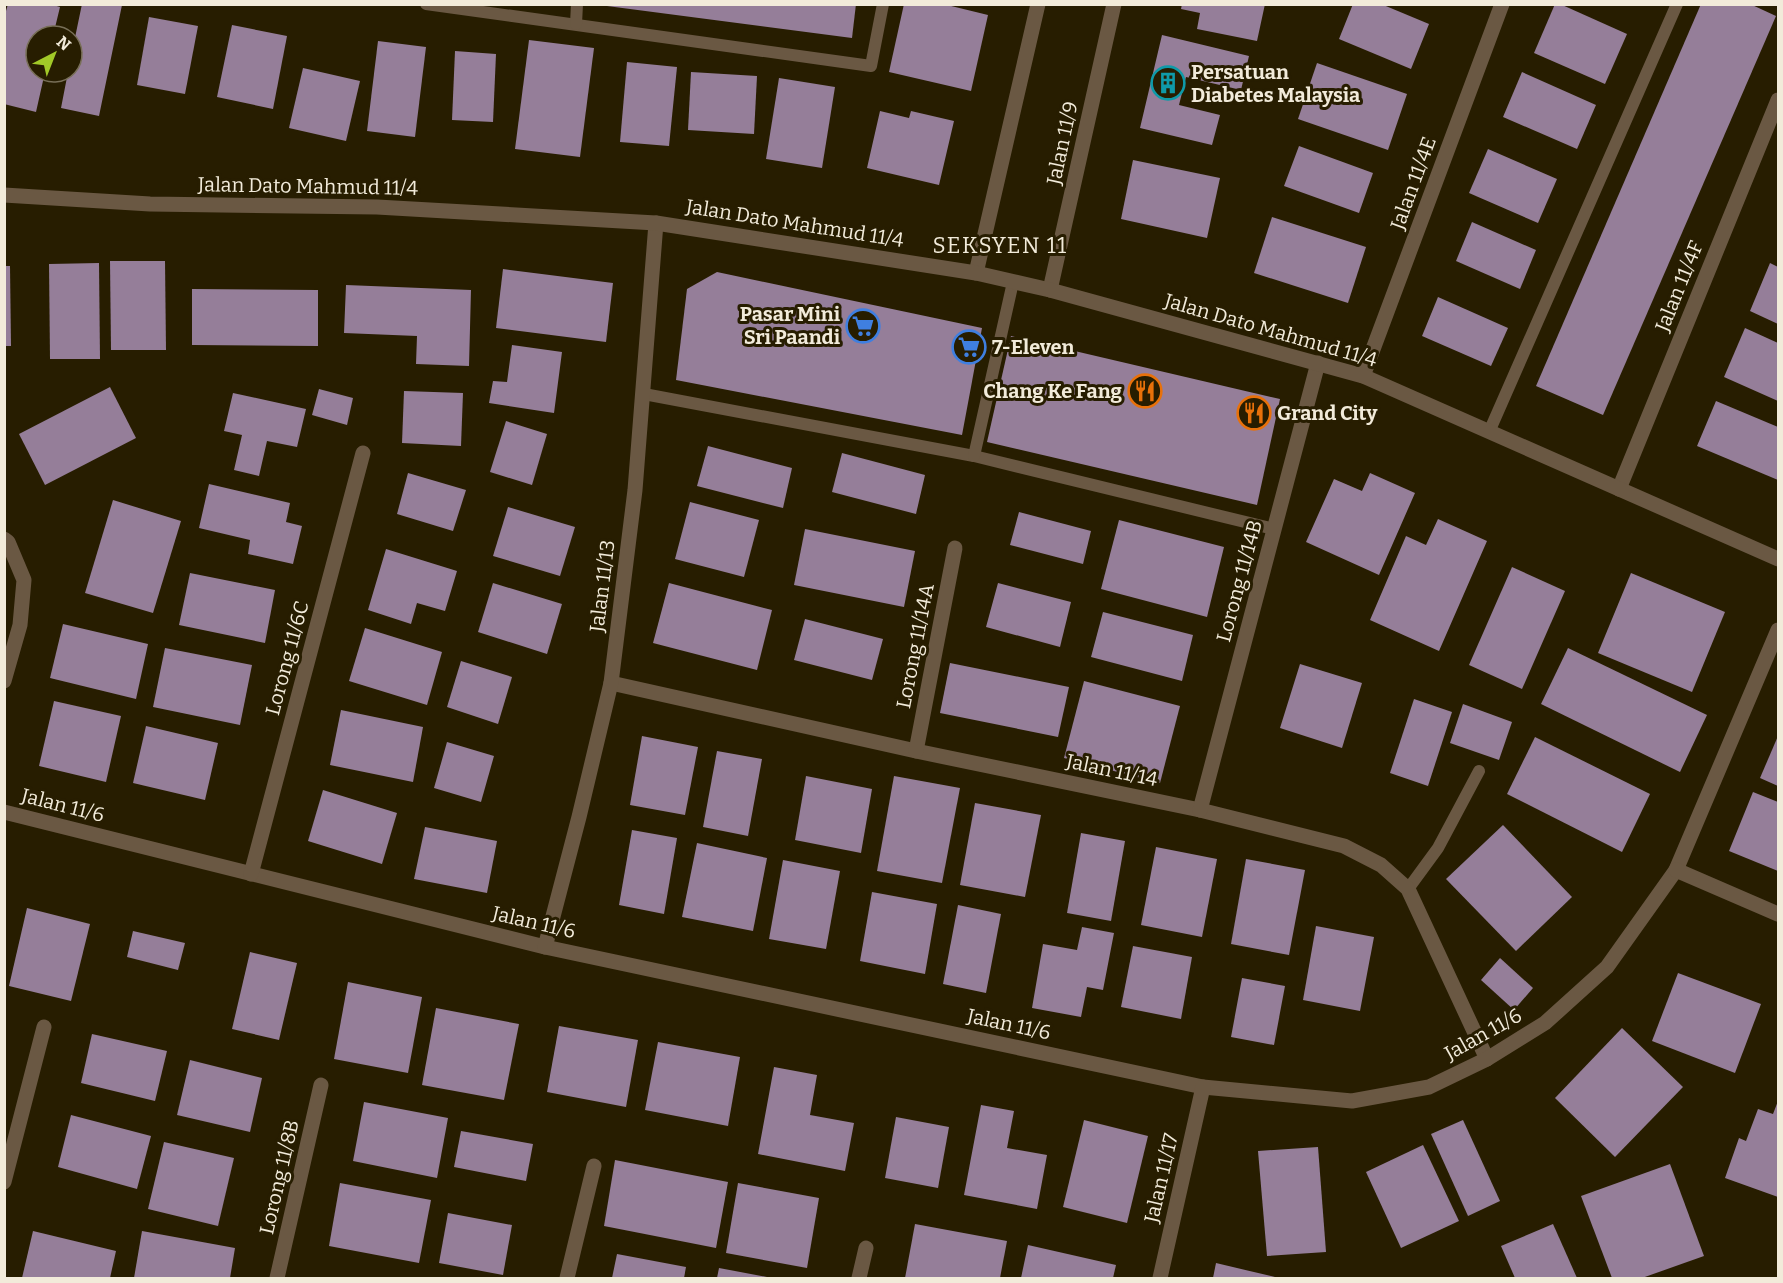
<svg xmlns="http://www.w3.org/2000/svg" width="1783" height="1283" viewBox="0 0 1783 1283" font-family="Bitter,serif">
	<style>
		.building { fill: #957e99 }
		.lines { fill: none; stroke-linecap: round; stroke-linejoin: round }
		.service { stroke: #6a5843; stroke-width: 12 }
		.minor { stroke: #6a5843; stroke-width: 15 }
		.tertiary { stroke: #6a5843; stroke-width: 15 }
		.labels { text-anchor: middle; stroke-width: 6; stroke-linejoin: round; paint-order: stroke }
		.poi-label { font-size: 20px; font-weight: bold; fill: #f2ebda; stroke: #271d00; text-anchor: start }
		.street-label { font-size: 20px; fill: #f2ebda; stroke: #271d00 }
		.quarter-label { font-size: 22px; letter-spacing: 1.5px; fill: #f2ebda; stroke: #271d00 }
	</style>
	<rect width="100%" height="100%" fill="#271d00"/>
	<!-- building -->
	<g class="building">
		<polygon points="8,4 50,4 60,7 53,36 36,36 36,72 45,72 36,112 4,104 4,18"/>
		<polygon points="82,4 122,5 99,116 61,108 68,72 72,72 72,52"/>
		<polygon points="607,4 856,4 852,38 607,6"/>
		<polygon points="904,4 943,4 988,15 971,91 889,72"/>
		<polygon points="1182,4 1265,4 1257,41 1197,29 1200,13 1181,9"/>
		<polygon points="1353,4 1381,4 1429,24 1411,69 1339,39"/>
		<polygon points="1555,4 1560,4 1627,34 1605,84 1534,53"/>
		<polygon points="1701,4 1750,4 1776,16 1603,415 1536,386"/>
		<polygon points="149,17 198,26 185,94 137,85"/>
		<polygon points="232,25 287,36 273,109 217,97"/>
		<polygon points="1162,35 1249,56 1241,90 1186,77 1179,105 1220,115 1212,145 1140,128"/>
		<polygon points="529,40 594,48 580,157 515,149"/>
		<polygon points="378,41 426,47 415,137 367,131"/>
		<polygon points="455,51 496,54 493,122 452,120"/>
		<polygon points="627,62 677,67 669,146 620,142"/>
		<polygon points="1317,63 1407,94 1388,150 1298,119"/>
		<polygon points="303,68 360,81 346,141 289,128"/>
		<polygon points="691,72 757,76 754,134 688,130"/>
		<polygon points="1522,72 1596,105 1577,149 1503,117"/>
		<polygon points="779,78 835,87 822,168 766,159"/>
		<polygon points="880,111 909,118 911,111 954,121 939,185 867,168"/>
		<polygon points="1299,146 1373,173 1359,213 1284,186"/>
		<polygon points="1488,149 1557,179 1538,223 1469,193"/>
		<polygon points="1133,160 1220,178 1207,238 1121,219"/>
		<polygon points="1272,217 1366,247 1348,303 1254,273"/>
		<polygon points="1472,222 1536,250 1520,289 1456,261"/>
		<polygon points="110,261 165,261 166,350 111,350"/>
		<polygon points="99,263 100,359 50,359 49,264"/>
		<polygon points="1770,263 1778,267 1778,324 1750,311"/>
		<polygon points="4,266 10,266 11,346 4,346"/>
		<polygon points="503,269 613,283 606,342 496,328"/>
		<polygon points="717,272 982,328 962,435 676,380 687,289"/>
		<polygon points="346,285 471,290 469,366 416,364 417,336 344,333"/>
		<polygon points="192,289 318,290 318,346 192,345"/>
		<polygon points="1438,297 1508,328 1491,366 1422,336"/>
		<polygon points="1745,328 1778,343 1778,401 1724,377"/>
		<polygon points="1011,336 1280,399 1257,505 987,442"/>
		<polygon points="512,345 562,352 554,413 489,403 493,381 507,382"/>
		<polygon points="110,387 136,438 45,485 19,434"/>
		<polygon points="319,389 353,398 347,425 312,415"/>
		<polygon points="404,391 463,393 461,446 402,443"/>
		<polygon points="233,393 306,409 297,447 267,441 259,476 234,470 242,435 224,431"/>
		<polygon points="1716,401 1778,427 1778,480 1697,446"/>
		<polygon points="506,421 547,434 532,485 490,472"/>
		<polygon points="708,446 792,468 783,508 697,486"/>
		<polygon points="842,453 925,475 916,514 832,492"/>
		<polygon points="408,473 466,490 453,531 397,514"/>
		<polygon points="1370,473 1415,493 1379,575 1306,542 1334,479 1362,491"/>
		<polygon points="209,484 290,503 286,522 302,526 293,564 248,554 250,540 199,528"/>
		<polygon points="113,500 181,521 153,613 85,593"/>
		<polygon points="690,502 759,520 744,577 675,559"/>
		<polygon points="508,507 575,527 560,576 493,556"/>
		<polygon points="1019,512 1091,531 1083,564 1010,545"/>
		<polygon points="1438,519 1487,541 1439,651 1370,620 1406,536 1426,545"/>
		<polygon points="1119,520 1224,547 1207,617 1101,589"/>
		<polygon points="805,529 915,551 904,607 794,585"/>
		<polygon points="386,549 457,571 445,611 417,603 411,624 368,610"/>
		<polygon points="1512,567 1565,591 1522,689 1469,665"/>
		<polygon points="190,573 275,590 265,643 179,625"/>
		<polygon points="1631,573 1725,612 1692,692 1598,653"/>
		<polygon points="493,583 562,604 547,654 478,632"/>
		<polygon points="669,583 772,610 757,670 653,643"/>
		<polygon points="998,583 1071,602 1060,647 986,627"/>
		<polygon points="1103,612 1193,635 1182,681 1091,657"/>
		<polygon points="805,619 883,639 872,680 794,660"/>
		<polygon points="63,624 148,644 136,699 50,678"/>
		<polygon points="365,628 442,652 427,705 349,681"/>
		<polygon points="165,648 252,665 240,725 153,707"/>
		<polygon points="1568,648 1707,715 1680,772 1541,704"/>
		<polygon points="461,661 512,677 498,724 447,707"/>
		<polygon points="950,663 1069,687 1058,737 940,713"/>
		<polygon points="1300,664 1362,683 1342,748 1280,728"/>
		<polygon points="1084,681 1180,706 1160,783 1064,758"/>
		<polygon points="1414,699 1452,712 1428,786 1390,773"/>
		<polygon points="54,701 121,716 106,782 39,766"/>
		<polygon points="1463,704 1512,722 1499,760 1450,743"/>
		<polygon points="341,710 423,727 413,782 330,765"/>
		<polygon points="146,726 218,743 205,800 133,783"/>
		<polygon points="642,736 698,747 685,815 630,805"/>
		<polygon points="1778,736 1778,786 1760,778"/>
		<polygon points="1535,737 1650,794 1622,852 1507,794"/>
		<polygon points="447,742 494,756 481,802 434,788"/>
		<polygon points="717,751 762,759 748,836 703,827"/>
		<polygon points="806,776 872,789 861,853 795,840"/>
		<polygon points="894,776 960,788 942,883 877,871"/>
		<polygon points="323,790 397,813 382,864 308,841"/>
		<polygon points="1753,792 1778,802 1778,871 1729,851"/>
		<polygon points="975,803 1041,815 1025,897 960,885"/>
		<polygon points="1503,825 1572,897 1516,951 1446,879"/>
		<polygon points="425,827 497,841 487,893 414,879"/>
		<polygon points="632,830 677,838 664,914 619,905"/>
		<polygon points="1081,833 1125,841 1111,921 1067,913"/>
		<polygon points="697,843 767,858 753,931 682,917"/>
		<polygon points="1156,847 1217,859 1202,937 1141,925"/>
		<polygon points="1246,859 1305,870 1289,955 1231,944"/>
		<polygon points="783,860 840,871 826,949 769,939"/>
		<polygon points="872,892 937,904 925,974 860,961"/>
		<polygon points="958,905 1001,914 986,993 943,984"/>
		<polygon points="27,908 90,924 71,1001 9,986"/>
		<polygon points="1316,926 1374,937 1360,1011 1303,1000"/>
		<polygon points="1082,927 1114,933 1103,990 1087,987 1081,1017 1032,1008 1043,944 1077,950"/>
		<polygon points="133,931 185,943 178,970 127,957"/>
		<polygon points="1133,946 1192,957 1181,1019 1121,1007"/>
		<polygon points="250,952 297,963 279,1040 232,1029"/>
		<polygon points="1500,958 1533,988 1514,1010 1481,980"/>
		<polygon points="1678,973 1761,1004 1735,1073 1652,1041"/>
		<polygon points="1242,978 1285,986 1274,1045 1231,1037"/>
		<polygon points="348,982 422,997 408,1073 334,1059"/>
		<polygon points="436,1008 519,1024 504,1100 422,1085"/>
		<polygon points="559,1026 638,1040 626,1107 547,1092"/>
		<polygon points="1622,1028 1683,1087 1615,1157 1555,1098"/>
		<polygon points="92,1034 167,1051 155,1101 81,1083"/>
		<polygon points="658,1042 740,1057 728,1126 645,1110"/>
		<polygon points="190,1060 262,1078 250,1132 177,1115"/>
		<polygon points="774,1067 817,1075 810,1115 854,1123 845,1171 758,1154"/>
		<polygon points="1778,1101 1778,1197 1725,1178 1739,1138 1746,1141 1758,1109 1773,1114"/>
		<polygon points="364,1102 448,1118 437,1178 353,1161"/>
		<polygon points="981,1105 1014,1111 1007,1148 1047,1155 1037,1209 964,1195"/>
		<polygon points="71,1115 151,1136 137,1189 58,1167"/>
		<polygon points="896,1117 949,1127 938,1188 885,1178"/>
		<polygon points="1084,1120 1148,1136 1127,1223 1063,1207"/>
		<polygon points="1463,1120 1500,1201 1468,1216 1431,1134"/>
		<polygon points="461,1131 533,1144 526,1181 454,1167"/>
		<polygon points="164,1142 234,1158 218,1226 148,1209"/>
		<polygon points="1423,1145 1459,1221 1401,1248 1366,1172"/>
		<polygon points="1318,1147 1326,1252 1267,1256 1258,1151"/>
		<polygon points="615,1160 728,1182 716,1248 604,1226"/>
		<polygon points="1670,1164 1704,1256 1642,1278 1612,1278 1581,1196"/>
		<polygon points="340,1183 431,1200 419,1263 329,1246"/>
		<polygon points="738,1183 819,1198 807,1268 726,1253"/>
		<polygon points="448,1213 512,1225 503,1275 439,1263"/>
		<polygon points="915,1224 1007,1241 1000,1278 905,1278"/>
		<polygon points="1553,1224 1577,1278 1515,1278 1501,1246"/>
		<polygon points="33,1231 116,1251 110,1278 22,1278"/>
		<polygon points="142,1231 235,1248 230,1278 134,1278"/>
		<polygon points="1028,1245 1116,1265 1113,1278 1021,1278"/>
		<polygon points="617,1254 686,1267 684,1278 612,1278"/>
		<polygon points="1216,1263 1279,1278 1213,1278"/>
		<polygon points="719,1268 767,1277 766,1278 717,1278"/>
	</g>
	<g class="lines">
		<!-- service -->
		<g class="service">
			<polyline points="426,4 871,66 883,4"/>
			<polyline points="576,24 577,4"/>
			<polyline points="644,394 974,456 1274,529"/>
			<polyline points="1489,432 1677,4"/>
			<polyline points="974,456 1013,282"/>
			<polyline points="1408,889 1438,848 1479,771"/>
		</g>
		<!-- minor -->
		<g class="minor">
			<polyline points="976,273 1038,4"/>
			<polyline points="1050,290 1114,4"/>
			<polyline points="1363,376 1502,4"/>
			<polyline points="1619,489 1778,100"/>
			<polyline points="4,539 8,542 24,580 20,625 4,681"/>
			<polyline points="611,683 916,751 1200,810 1344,846 1381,865 1408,889 1487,1059"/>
			<polyline points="916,751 955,548"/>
			<polyline points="1200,810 1318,363"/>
			<polyline points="4,812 545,947 1203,1087 1352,1101 1429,1087 1487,1059 1545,1023 1607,967 1676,870 1778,630"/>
			<polyline points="1676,870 1778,914"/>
			<polyline points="251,874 363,453"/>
			<polyline points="545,947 579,817 611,683 635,490 656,223"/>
			<polyline points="4,1182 44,1027"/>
			<polyline points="277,1278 321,1085"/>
			<polyline points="567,1278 594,1166"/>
			<polyline points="859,1278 866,1248"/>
			<polyline points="1160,1278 1203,1087"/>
		</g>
		<!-- tertiary -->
		<polyline class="tertiary" points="4,195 150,204 377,207 656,223 976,273 1050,290 1363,376 1778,559"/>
	</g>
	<!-- icons -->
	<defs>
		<g id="building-ring" transform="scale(1.725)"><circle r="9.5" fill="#271d00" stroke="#0f9aa8" stroke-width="1.5"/><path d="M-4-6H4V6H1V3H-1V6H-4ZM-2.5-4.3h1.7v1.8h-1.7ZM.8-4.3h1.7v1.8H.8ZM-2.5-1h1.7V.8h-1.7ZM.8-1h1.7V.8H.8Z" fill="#0f9aa8"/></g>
		<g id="supermarket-ring" transform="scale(1.725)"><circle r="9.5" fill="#271d00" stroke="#3f7fe0" stroke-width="1.5"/><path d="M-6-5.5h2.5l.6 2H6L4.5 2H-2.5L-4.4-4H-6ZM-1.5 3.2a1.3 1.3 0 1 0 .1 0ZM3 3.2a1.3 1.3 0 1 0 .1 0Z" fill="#3f7fe0"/></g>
		<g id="restaurant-ring" transform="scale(1.725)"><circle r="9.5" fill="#271d00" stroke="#e8710a" stroke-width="1.5"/><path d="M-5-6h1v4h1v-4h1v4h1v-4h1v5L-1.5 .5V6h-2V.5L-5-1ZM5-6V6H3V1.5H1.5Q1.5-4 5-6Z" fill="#e8710a"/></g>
	</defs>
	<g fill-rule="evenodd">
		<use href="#building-ring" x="1168" y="83"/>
		<use href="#supermarket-ring" x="863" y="326"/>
		<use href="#supermarket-ring" x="969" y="347"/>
		<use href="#restaurant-ring" x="1145" y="391"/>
		<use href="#restaurant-ring" x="1254" y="413"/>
	</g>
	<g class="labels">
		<!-- poi labels -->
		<g class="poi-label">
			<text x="1191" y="79">Persatuan<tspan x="1191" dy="23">Diabetes Malaysia</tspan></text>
			<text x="840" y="321" text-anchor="end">Pasar Mini<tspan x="840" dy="23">Sri Paandi</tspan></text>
			<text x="992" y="354">7-Eleven</text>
			<text x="1122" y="398" text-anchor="end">Chang Ke Fang</text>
			<text x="1277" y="420">Grand City</text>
		</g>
		<!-- street labels -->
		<g class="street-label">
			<text transform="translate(1062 143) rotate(-78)" y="7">Jalan 11/9</text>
			<text transform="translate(1413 183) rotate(-70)" y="7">Jalan 11/4E</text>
			<text transform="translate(308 186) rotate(1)" y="7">Jalan Dato Mahmud 11/4</text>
			<text transform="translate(795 223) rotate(9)" y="7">Jalan Dato Mahmud 11/4</text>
			<text transform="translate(1679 286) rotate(-68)" y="7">Jalan 11/4F</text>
			<text transform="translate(1271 330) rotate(16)" y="7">Jalan Dato Mahmud 11/4</text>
			<text transform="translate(1239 581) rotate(-75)" y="7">Lorong 11/14B</text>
			<text transform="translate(602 586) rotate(-83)" y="7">Jalan 11/13</text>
			<text transform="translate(915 646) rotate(-79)" y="7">Lorong 11/14A</text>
			<text transform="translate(287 658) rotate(-75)" y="7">Lorong 11/6C</text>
			<text transform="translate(1112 770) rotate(12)" y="7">Jalan 11/14</text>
			<text transform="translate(63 805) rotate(14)" y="7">Jalan 11/6</text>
			<text transform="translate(534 922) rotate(13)" y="7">Jalan 11/6</text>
			<text transform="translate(1009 1024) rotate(12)" y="7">Jalan 11/6</text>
			<text transform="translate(1483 1034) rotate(-29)" y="7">Jalan 11/6</text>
			<text transform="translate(279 1177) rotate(-77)" y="7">Lorong 11/8B</text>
			<text transform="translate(1161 1178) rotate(-77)" y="7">Jalan 11/17</text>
		</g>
		<!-- quarter labels -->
		<g class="quarter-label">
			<text x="1000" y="253">SEKSYEN 11</text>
		</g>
	</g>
	<!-- border -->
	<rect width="1783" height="1283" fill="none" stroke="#f2ebda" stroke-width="12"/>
	<!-- north arrow -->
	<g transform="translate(54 54) rotate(42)"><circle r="28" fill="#271d00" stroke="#786f57" stroke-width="1.5"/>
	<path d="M0-4.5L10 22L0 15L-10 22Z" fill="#a2c928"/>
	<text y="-9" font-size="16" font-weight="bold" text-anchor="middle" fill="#f2ebda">N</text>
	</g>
</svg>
